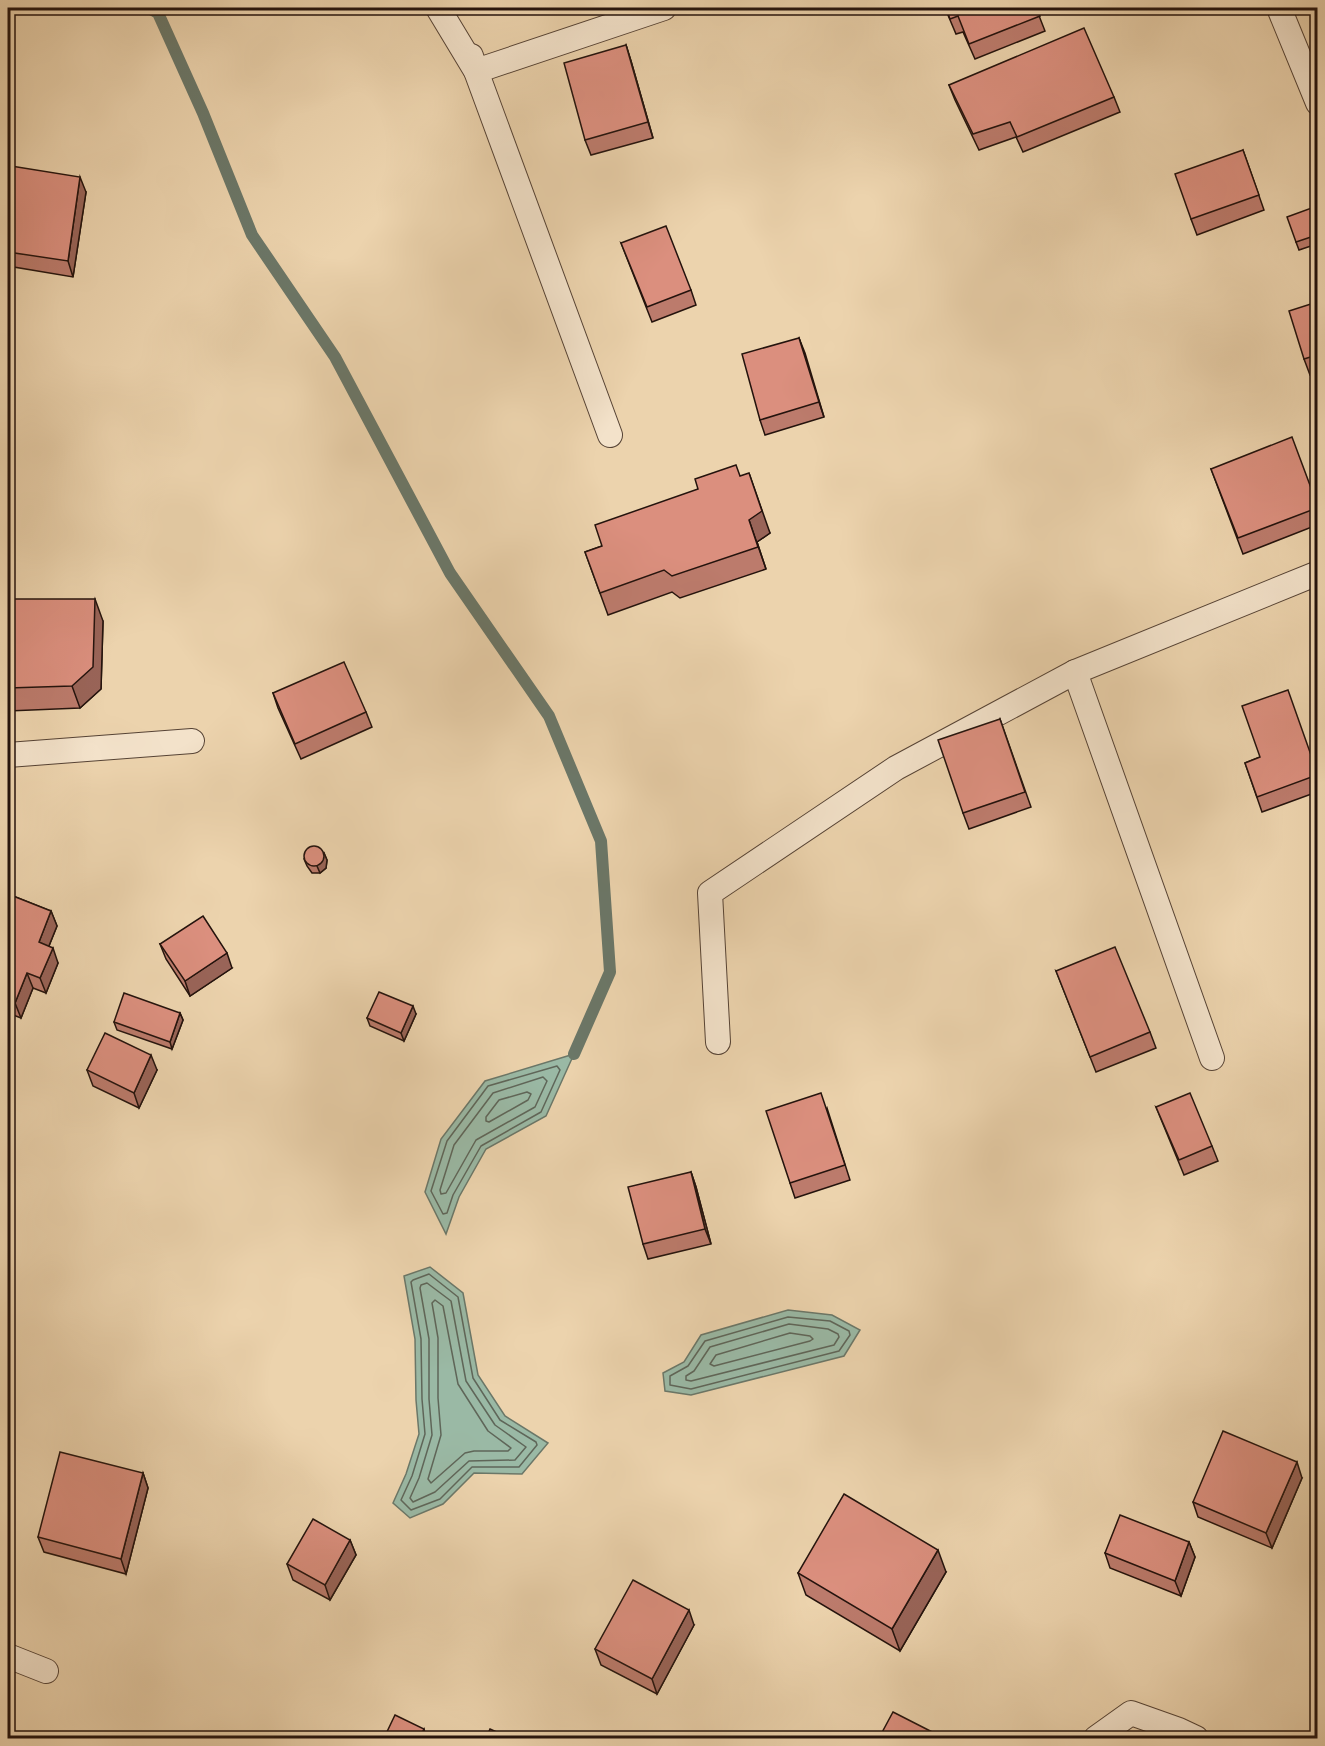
<svg xmlns="http://www.w3.org/2000/svg" width="1325" height="1746" viewBox="0 0 1325 1746" font-family="'EB Garamond',serif">
	<style>
		.water { fill: #9ab9a5; stroke: #6b7768; stroke-width: 1.5 }
		.lines { fill: none; stroke-linecap: round; stroke-linejoin: round }
		.shore { stroke: #5f6659; stroke-width: 1.5 }
		.stream { stroke: #6b7768; stroke-width: 12 }
		.service-casing { stroke: #564335; stroke-width: 26 }
		.service { stroke: #f3e2ca; stroke-width: 24 }
		.wall { fill: #bc7b6c; stroke: #24130d; stroke-width: 1.5 }
		.shaded-wall { fill: #996458; stroke: #24130d; stroke-width: 1.5 }
		.building { fill: #db8f7e; stroke: #24130d; stroke-width: 1.5 }
	</style>
	<rect width="100%" height="100%" fill="#ecd3ad"/>
	<filter id="stains"><feTurbulence type="fractalNoise" baseFrequency=".00333" numOctaves="4"/><feColorMatrix values="0 0 0 0 .2 0 0 0 0 .09 0 0 0 0 .02 0 0 0 .5 -.17"/></filter>
	<radialGradient id="worn" r=".72"><stop offset=".6" stop-color="#630" stop-opacity="0"/><stop offset="1" stop-color="#630" stop-opacity=".3"/></radialGradient>
	<!-- water -->
	<g class="water">
		<polygon points="574,1054 546,1116 486,1149 459,1197 446,1234 425,1192 441,1139 485,1081"/>
		<polygon points="430,1267 463,1293 478,1375 505,1416 548,1443 522,1474 474,1473 443,1504 410,1518 393,1503 406,1474 419,1434 416,1400 415,1339 404,1276"/>
		<polygon points="788,1310 832,1315 860,1330 844,1356 691,1395 665,1391 663,1373 684,1362 701,1335"/>
	</g>
	<g class="lines">
		<!-- shore -->
		<g class="shore">
			<polygon points="557,1066 560,1070 541,1112 481,1146 453,1195 447,1213 443,1214 431,1191 447,1141 488,1086"/>
			<polygon points="543,1077 547,1081 535,1107 476,1140 446,1193 441,1194 440,1190 454,1145 493,1093"/>
			<polygon points="527,1092 531,1094 528,1100 489,1122 486,1121 486,1117 499,1100"/>
			<polygon points="429,1274 458,1297 473,1378 500,1420 536,1442 537,1445 519,1467 472,1467 440,1499 411,1510 401,1500 412,1476 425,1434 422,1399 421,1339 411,1282 413,1280"/>
			<polygon points="427,1283 451,1301 466,1381 495,1425 526,1447 515,1460 469,1461 435,1492 413,1502 410,1498 419,1478 432,1435 429,1399 429,1339 420,1288 421,1285"/>
			<polygon points="435,1300 443,1306 458,1384 488,1431 511,1448 508,1451 474,1451 465,1453 431,1483 428,1479 441,1435 438,1398 438,1338 432,1303"/>
			<polygon points="788,1317 830,1321 849,1331 850,1335 839,1351 691,1389 670,1385 670,1376 688,1366 705,1341"/>
			<polygon points="789,1324 828,1329 838,1334 839,1337 834,1345 691,1381 686,1380 686,1376 694,1371 710,1347"/>
			<polygon points="790,1333 810,1336 813,1339 810,1341 714,1366 710,1364 716,1355"/>
		</g>
		<!-- stream -->
		<polyline class="stream" points="149,8 158,13 203,113 252,235 335,357 450,573 549,716 601,841 610,972 574,1054"/>
		<!-- service casing -->
		<g class="service-casing">
			<g id="service">
				<polyline points="438,8 476,71 610,435"/>
				<polyline points="1279,8 1318,103"/>
				<polyline points="471,56 476,71 664,8"/>
				<polyline points="1075,672 1212,1058"/>
				<polyline points="8,755 192,741"/>
				<polyline points="718,1042 710,893 896,768 1075,672 1318,573"/>
				<polyline points="8,1656 46,1671"/>
				<polyline points="1096,1738 1131,1713 1179,1730 1196,1738"/>
			</g>
		</g>
		<!-- service -->
		<use href="#service" class="service"/>
	</g>
	<!-- wall -->
	<g class="wall">
		<polygon points="945,8 1036,8 1045,31 975,59 963,32 956,34"/>
		<polygon points="626,45 631,61 653,138 591,155 585,140"/>
		<polygon points="949,85 1114,97 1120,112 1023,152 1016,137 979,150 955,100"/>
		<polygon points="1243,150 1264,210 1197,235 1191,219"/>
		<polygon points="8,188 86,192 73,277 8,266"/>
		<polygon points="1317,206 1317,244 1299,250 1296,242"/>
		<polygon points="621,243 691,290 696,305 652,322"/>
		<polygon points="1317,302 1317,372 1310,375 1304,359"/>
		<polygon points="799,338 824,417 765,435 760,420"/>
		<polygon points="1211,469 1317,504 1317,525 1243,554"/>
		<polygon points="740,476 770,533 757,542 766,569 680,598 672,592 608,615 585,552 602,546"/>
		<polygon points="8,599 103,621 101,689 80,708 8,711"/>
		<polygon points="273,693 366,712 372,727 301,759 278,708"/>
		<polygon points="1000,719 1031,807 969,829 963,813"/>
		<polygon points="1260,757 1317,772 1317,792 1262,812 1245,763"/>
		<polygon points="324,853 327,860 326,868 320,873 312,873 307,866 304,859"/>
		<polygon points="8,894 51,911 57,926 49,946 58,963 46,993 33,988 21,1018 8,1013"/>
		<polygon points="160,944 232,968 190,996 166,959"/>
		<polygon points="1056,971 1150,1032 1156,1048 1096,1072"/>
		<polygon points="180,1013 183,1020 172,1049 117,1030 114,1022"/>
		<polygon points="416,1014 404,1041 370,1026 367,1018"/>
		<polygon points="87,1070 157,1070 139,1108 93,1086"/>
		<polygon points="1156,1107 1212,1146 1218,1161 1184,1175"/>
		<polygon points="827,1108 850,1180 795,1198 790,1183"/>
		<polygon points="691,1172 696,1187 711,1244 648,1259 643,1244"/>
		<polygon points="143,1473 148,1488 126,1574 44,1552 38,1537"/>
		<polygon points="1302,1478 1272,1548 1198,1517 1193,1502"/>
		<polygon points="350,1540 356,1555 330,1600 293,1580 287,1564"/>
		<polygon points="1189,1542 1195,1557 1181,1596 1110,1568 1105,1553"/>
		<polygon points="946,1572 900,1651 806,1595 798,1573"/>
		<polygon points="694,1625 657,1694 601,1665 595,1649"/>
	</g>
	<!-- shaded-wall -->
	<g class="shaded-wall">
		<polygon points="626,45 631,61 653,138 648,122"/>
		<polygon points="80,177 86,192 73,277 68,261"/>
		<polygon points="799,338 805,353 824,417 819,402"/>
		<polygon points="749,473 770,533 757,542 766,569 749,520"/>
		<polygon points="95,599 103,621 101,689 80,708 72,686"/>
		<polygon points="324,853 327,860 326,868 320,873 317,866"/>
		<polygon points="51,911 57,926 44,958 39,942"/>
		<polygon points="53,948 58,963 46,993 40,978"/>
		<polygon points="227,953 232,968 190,996 185,981"/>
		<polygon points="27,973 33,988 21,1018 15,1003"/>
		<polygon points="413,1006 416,1014 404,1041 401,1033"/>
		<polygon points="180,1013 183,1020 172,1049 170,1042"/>
		<polygon points="151,1055 157,1070 139,1108 134,1093"/>
		<polygon points="691,1172 696,1187 711,1244 705,1229"/>
		<polygon points="1297,1462 1302,1478 1272,1548 1266,1533"/>
		<polygon points="143,1473 148,1488 126,1574 121,1559"/>
		<polygon points="350,1540 356,1555 330,1600 325,1585"/>
		<polygon points="1189,1542 1195,1557 1181,1596 1175,1581"/>
		<polygon points="938,1550 946,1572 900,1651 892,1629"/>
		<polygon points="689,1610 694,1625 657,1694 652,1679"/>
		<polygon points="424,1729 426,1737 426,1738 419,1738"/>
	</g>
	<!-- building -->
	<g class="building">
		<polygon points="946,8 1036,8 1040,16 969,44 958,16 950,19"/>
		<polygon points="1084,28 1114,97 1017,137 1010,122 973,134 949,85"/>
		<polygon points="626,45 648,122 585,140 564,63"/>
		<polygon points="1243,150 1259,195 1191,219 1175,174"/>
		<polygon points="11,166 80,177 68,261 8,252 8,188"/>
		<polygon points="1317,206 1317,235 1296,242 1287,217"/>
		<polygon points="666,226 691,290 647,307 621,243"/>
		<polygon points="1317,302 1317,355 1304,359 1289,311"/>
		<polygon points="799,338 819,402 760,420 742,354"/>
		<polygon points="1292,437 1317,504 1317,508 1238,538 1211,469"/>
		<polygon points="736,465 740,476 749,473 762,511 749,520 758,547 672,576 664,570 600,593 585,552 602,546 595,525 698,489 695,479"/>
		<polygon points="8,599 95,599 93,667 72,686 8,688"/>
		<polygon points="344,662 366,712 295,744 273,693"/>
		<polygon points="1288,690 1317,772 1317,775 1257,797 1245,763 1260,757 1242,706"/>
		<polygon points="1000,719 1025,792 963,813 938,740"/>
		<circle cx="314" cy="856" r="10"/>
		<polygon points="8,894 51,911 39,942 53,948 40,978 27,973 15,1003 8,1000"/>
		<polygon points="203,916 227,953 185,981 160,944"/>
		<polygon points="1115,947 1150,1032 1090,1057 1056,971"/>
		<polygon points="379,992 413,1006 401,1033 367,1018"/>
		<polygon points="124,993 180,1013 170,1042 114,1022"/>
		<polygon points="105,1033 151,1055 134,1093 87,1070"/>
		<polygon points="821,1093 845,1165 790,1183 766,1111"/>
		<polygon points="1190,1093 1212,1146 1179,1160 1156,1107"/>
		<polygon points="691,1172 705,1229 643,1244 628,1187"/>
		<polygon points="1223,1431 1297,1462 1266,1533 1193,1502"/>
		<polygon points="60,1452 143,1473 121,1559 38,1537"/>
		<polygon points="844,1494 938,1550 892,1629 798,1573"/>
		<polygon points="1120,1515 1189,1542 1175,1581 1105,1553"/>
		<polygon points="313,1519 350,1540 325,1585 287,1564"/>
		<polygon points="633,1580 689,1610 652,1679 595,1649"/>
		<polygon points="893,1712 944,1738 879,1738"/>
		<polygon points="395,1715 424,1729 419,1738 384,1738"/>
		<polygon points="490,1729 510,1738 486,1738"/>
	</g>
	<!-- margin -->
	<rect width="1325" height="1746" fill="none" stroke="#ecd3ad" stroke-width="30"/>
	<rect x="9" y="9" width="1307" height="1728" fill="none" stroke="#24130d" stroke-width="3"/>
	<rect x="15" y="15" width="1295" height="1716" fill="none" stroke="#24130d" stroke-width="1.5"/>
	<rect width="100%" height="100%" filter="url(#stains)"/>
	<rect width="100%" height="100%" fill="url(#worn)"/>
</svg>
